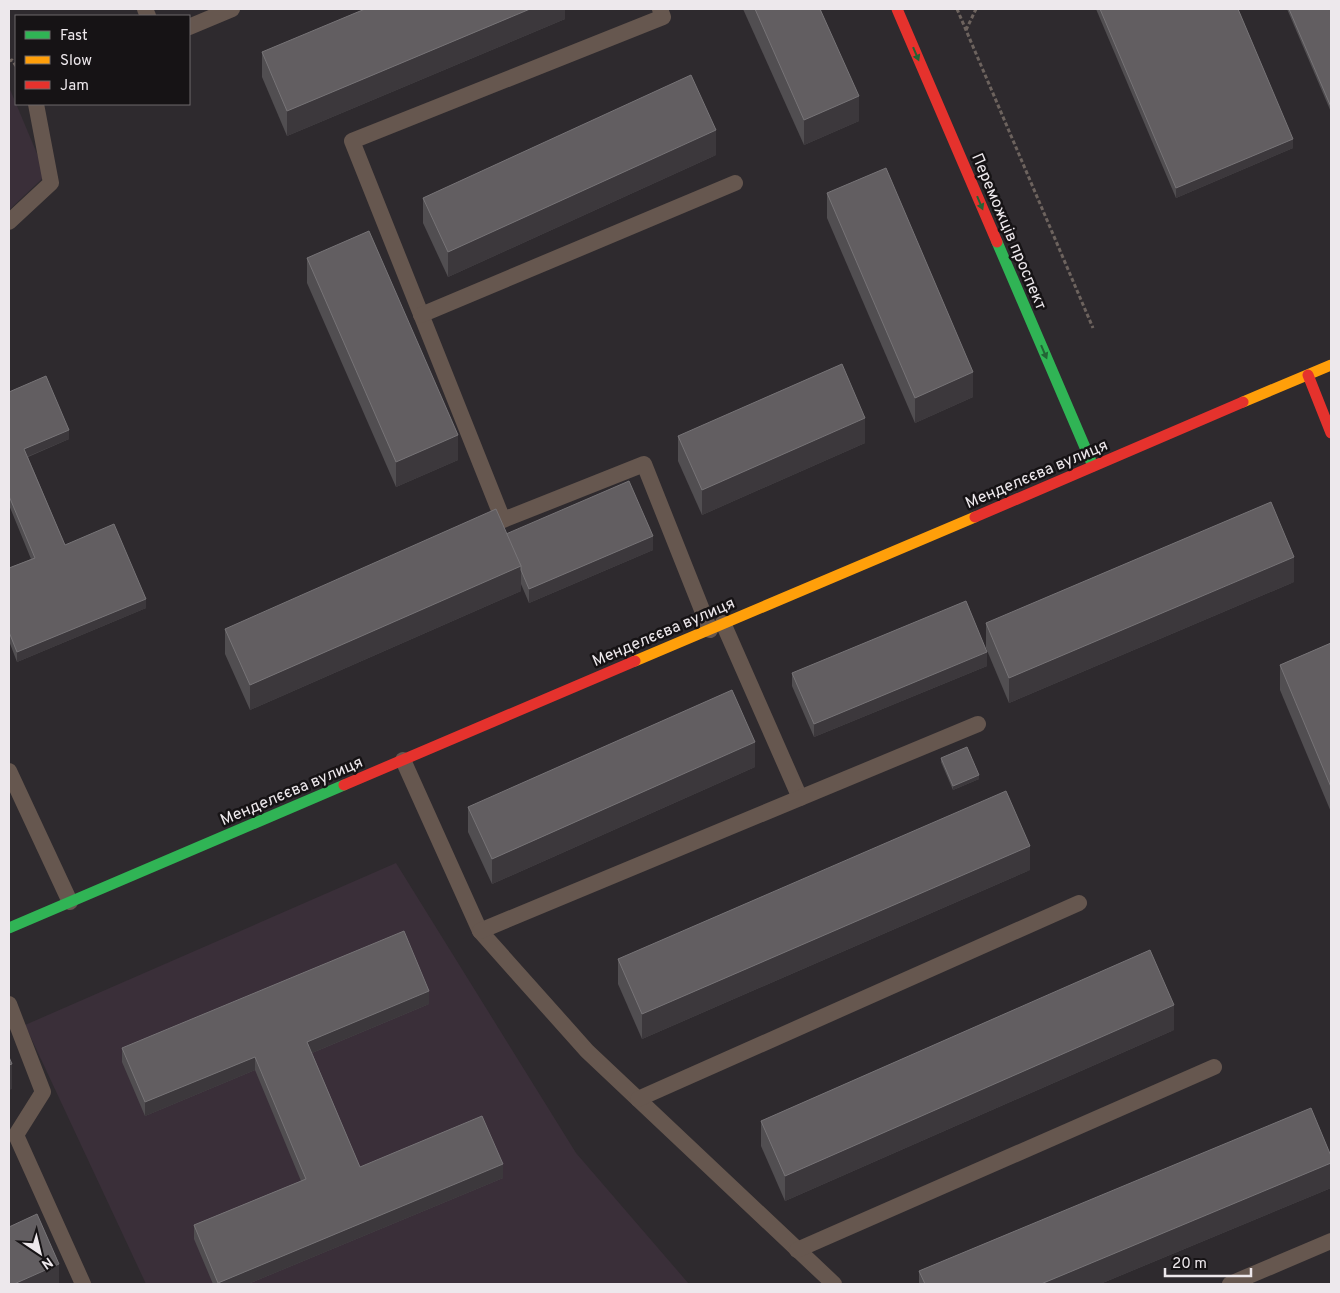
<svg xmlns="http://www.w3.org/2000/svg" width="1340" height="1293" viewBox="0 0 1340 1293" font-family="Overpass,sans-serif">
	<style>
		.built { fill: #3a2f39 }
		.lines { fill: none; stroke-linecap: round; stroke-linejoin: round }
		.path { stroke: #6d635e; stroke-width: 3; stroke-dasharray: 4 2.5; stroke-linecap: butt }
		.lane { stroke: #66574f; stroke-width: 16 }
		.fast { stroke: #30b455; stroke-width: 11 }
		.slow { stroke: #ff9f0a; stroke-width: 11 }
		.jam { stroke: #e5322d; stroke-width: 11 }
		.wall { fill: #514e51 }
		.shaded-wall { fill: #3c383c }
		.building { fill: #625e61; stroke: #777477 }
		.oneway { fill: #236435 }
		.labels { text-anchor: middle; stroke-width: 5; stroke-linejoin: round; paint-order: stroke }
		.street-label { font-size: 16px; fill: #ede8ec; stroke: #161315 }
	</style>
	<rect width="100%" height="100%" fill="#2e2a2e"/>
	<!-- built -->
	<g class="built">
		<polygon points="9,87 46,175 9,210"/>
		<polygon points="396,863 576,1153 689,1284 146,1284 25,1025"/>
	</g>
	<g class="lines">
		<!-- path -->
		<g class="path">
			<polyline points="957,9 1093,328"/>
			<polyline points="966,30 976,9"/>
			<polyline points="9,61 12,60 16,66"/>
		</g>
		<!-- lane -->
		<g class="lane">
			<polyline points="145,9 148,16"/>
			<polyline points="660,9 663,17 352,141 503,520 644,464 710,630"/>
			<polyline points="189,27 232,9"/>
			<polyline points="9,222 51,183 36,104"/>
			<polyline points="421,315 735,183"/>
			<polyline points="723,623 800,798"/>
			<polyline points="403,760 480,931 587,1051 834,1284"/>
			<polyline points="9,771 70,902"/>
			<polyline points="480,931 978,724"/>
			<polyline points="9,1004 43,1092 16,1135 83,1284"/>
			<polyline points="638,1099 1079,903"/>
			<polyline points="797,1250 1214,1067"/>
			<polyline points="1230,1284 1331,1241"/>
		</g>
		<!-- fast -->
		<g class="fast">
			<polyline points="997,242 1093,466"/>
			<polyline points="9,928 344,785"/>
		</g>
		<!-- slow -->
		<g class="slow">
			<polyline points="1243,402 1331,365"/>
			<polyline points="635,661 975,517"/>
		</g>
		<!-- jam -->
		<g class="jam">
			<polyline points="897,9 997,242"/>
			<polyline points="1308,375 1331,433"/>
			<polyline points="975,517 1243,402"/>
			<polyline points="344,785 635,661"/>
		</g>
	</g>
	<!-- wall -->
	<g class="wall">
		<polygon points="565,9 565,19 287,136 262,77 262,52"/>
		<polygon points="743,9 820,9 859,121 804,145"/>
		<polygon points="1096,9 1238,9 1293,148 1176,198"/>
		<polygon points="1287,9 1331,9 1331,112"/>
		<polygon points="716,155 448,277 423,223 423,198"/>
		<polygon points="827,193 973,397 915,423 827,218"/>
		<polygon points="307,258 458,460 396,487 307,283"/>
		<polygon points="9,392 69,439 28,457 65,545 146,608 17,662 9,641 9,568 31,559 9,505"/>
		<polygon points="678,436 865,443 702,515 678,461"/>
		<polygon points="506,534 653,550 529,603 521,584 521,591 250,710 225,654 225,629"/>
		<polygon points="1294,582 1009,703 986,648 986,623"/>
		<polygon points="1331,643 1331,812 1280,690 1280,665"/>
		<polygon points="987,666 814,737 792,686 792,673"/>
		<polygon points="941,758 979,779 953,790 941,762"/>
		<polygon points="755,767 492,884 468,832 468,807"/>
		<polygon points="1030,870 642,1039 618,984 618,959"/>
		<polygon points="429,1004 312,1053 360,1167 503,1178 248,1284 213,1284 194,1239 194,1225 301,1181 255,1070 145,1116 122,1062 122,1048"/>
		<polygon points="1174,1030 785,1201 761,1146 761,1121"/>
		<polygon points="1331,1156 1331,1188 1100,1284 919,1284 919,1271"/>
	</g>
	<!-- shaded-wall -->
	<g class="shaded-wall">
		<polygon points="530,9 565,9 565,19 287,136 287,111"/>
		<polygon points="859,96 859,121 804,145 804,120"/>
		<polygon points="716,130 716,155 448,277 448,252"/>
		<polygon points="1293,139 1293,148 1176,198 1176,188"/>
		<polygon points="973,372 973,397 915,423 915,398"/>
		<polygon points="865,418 865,443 702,515 702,490"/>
		<polygon points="69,430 69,439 24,458 24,449"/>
		<polygon points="458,435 458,460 396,487 396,462"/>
		<polygon points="653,536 653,550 529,603 529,589"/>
		<polygon points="1294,557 1294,582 1009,703 1009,678"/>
		<polygon points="521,566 521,591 250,710 250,685"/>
		<polygon points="146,599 146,608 17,662 17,652"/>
		<polygon points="987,652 987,666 814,737 814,724"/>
		<polygon points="755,742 755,767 492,884 492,859"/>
		<polygon points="979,775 979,779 953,790 953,786"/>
		<polygon points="1030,846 1030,870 642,1039 642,1014"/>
		<polygon points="429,991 429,1004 307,1055 307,1042"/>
		<polygon points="1174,1005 1174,1030 785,1201 785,1176"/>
		<polygon points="255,1057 255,1070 145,1116 145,1102"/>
		<polygon points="12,1064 12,1089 9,1090 9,1065"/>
		<polygon points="1331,1163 1331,1188 1100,1284 1041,1284"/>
		<polygon points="503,1164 503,1178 248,1284 218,1284 218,1283"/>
		<polygon points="59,1264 59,1284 14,1284"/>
	</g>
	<!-- building -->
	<g class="building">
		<polygon points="365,9 530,9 287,111 262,52"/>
		<polygon points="755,9 820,9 859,96 804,120"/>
		<polygon points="1100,9 1238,9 1293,139 1176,188"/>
		<polygon points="1289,9 1331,9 1331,107"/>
		<polygon points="691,75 716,130 448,252 423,198"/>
		<polygon points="886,168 973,372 915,398 827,193"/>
		<polygon points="369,231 458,435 396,462 307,258"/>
		<polygon points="842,364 865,418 702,490 678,436"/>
		<polygon points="46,376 69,430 24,449 65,545 114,524 146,599 17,652 9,632 9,568 35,558 9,496 9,392"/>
		<polygon points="629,481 653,536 529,589 521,570 521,566 506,534"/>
		<polygon points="1271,502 1294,557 1009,678 986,623"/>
		<polygon points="496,509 521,566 250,685 225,629"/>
		<polygon points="966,601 987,652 814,724 792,673"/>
		<polygon points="1331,643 1331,787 1280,665"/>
		<polygon points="732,690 755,742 492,859 468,807"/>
		<polygon points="967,747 979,775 953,786 941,758"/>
		<polygon points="1006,791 1030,846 642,1014 618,959"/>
		<polygon points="404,931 429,991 307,1042 360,1167 482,1116 503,1164 218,1283 194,1225 306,1179 255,1057 145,1102 122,1048"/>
		<polygon points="1150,950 1174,1005 785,1176 761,1121"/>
		<polygon points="9,1057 12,1064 9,1065"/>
		<polygon points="1311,1108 1331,1156 1331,1163 1041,1284 925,1284 919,1271"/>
		<polygon points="37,1214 59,1264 14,1284 9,1284 9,1227"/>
	</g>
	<!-- one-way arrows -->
	<defs><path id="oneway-solid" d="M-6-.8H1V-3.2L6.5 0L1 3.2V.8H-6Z" transform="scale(1.25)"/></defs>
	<g class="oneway">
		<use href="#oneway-solid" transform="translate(916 54) rotate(67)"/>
		<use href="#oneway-solid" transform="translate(980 203) rotate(67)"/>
		<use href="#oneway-solid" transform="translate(1044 352) rotate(67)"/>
	</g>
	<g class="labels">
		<!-- street labels -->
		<g class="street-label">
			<text transform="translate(1010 231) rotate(67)" y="6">Переможців проспект</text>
			<text transform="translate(1036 473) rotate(-23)" y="6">Менделєєва вулиця</text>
			<text transform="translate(663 631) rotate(-23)" y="6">Менделєєва вулиця</text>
			<text transform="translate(291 790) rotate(-23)" y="6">Менделєєва вулиця</text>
		</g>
	</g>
	<!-- border -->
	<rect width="1340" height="1293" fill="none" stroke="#ede8ec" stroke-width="20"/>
	<!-- legend -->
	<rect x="15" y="15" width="175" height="90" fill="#161315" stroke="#6c686b"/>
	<rect x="25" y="31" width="25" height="8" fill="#30b455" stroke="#6c686b"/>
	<text x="60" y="40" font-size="15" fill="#ede8ec">Fast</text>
	<rect x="25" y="56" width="25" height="8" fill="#ff9f0a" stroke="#6c686b"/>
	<text x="60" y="65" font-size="15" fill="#ede8ec">Slow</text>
	<rect x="25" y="81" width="25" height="8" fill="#e5322d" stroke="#6c686b"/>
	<text x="60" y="90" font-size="15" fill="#ede8ec">Jam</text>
	<!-- north arrow -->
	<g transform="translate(40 1253) rotate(145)" stroke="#161315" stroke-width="4" paint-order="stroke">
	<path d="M0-4L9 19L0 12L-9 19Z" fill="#ede8ec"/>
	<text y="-8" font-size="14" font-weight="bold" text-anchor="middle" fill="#ede8ec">N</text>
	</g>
	<!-- scale -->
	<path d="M1165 1268v8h86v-8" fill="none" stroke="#ede8ec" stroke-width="2.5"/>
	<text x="1172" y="1268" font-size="15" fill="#ede8ec" stroke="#161315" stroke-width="4" paint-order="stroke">20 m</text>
</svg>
